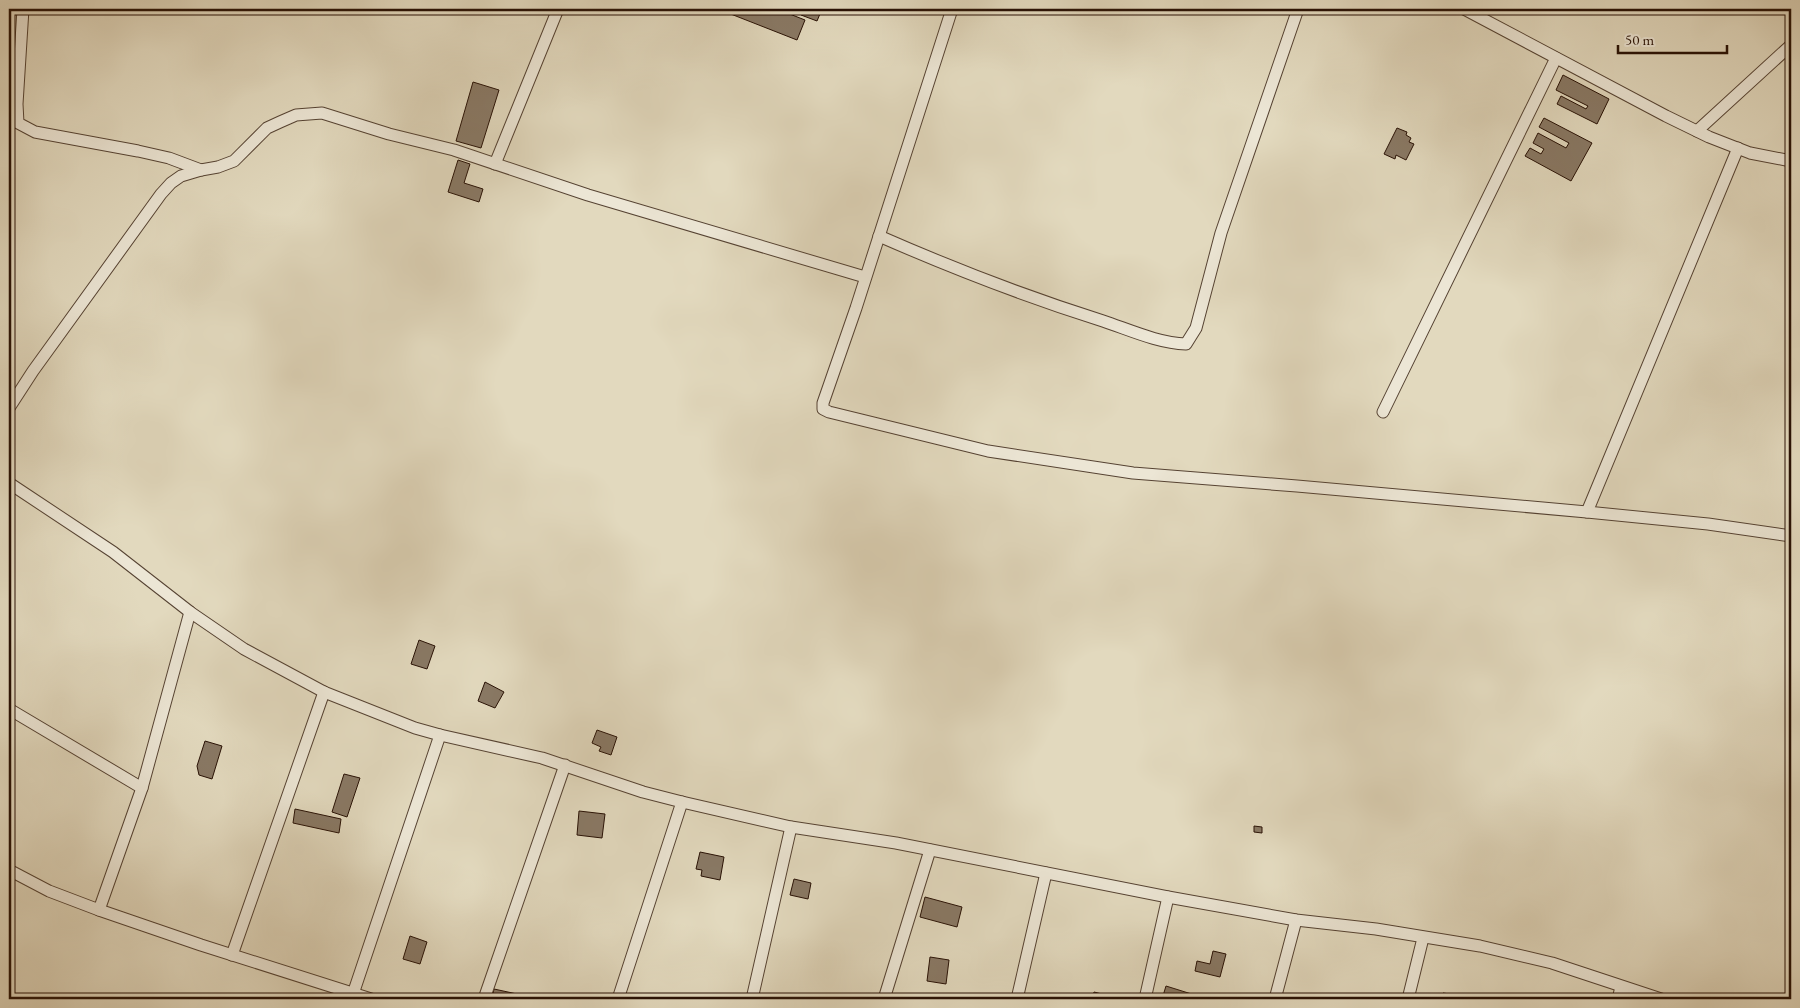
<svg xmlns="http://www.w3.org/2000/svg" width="1800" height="1008" viewBox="0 0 1800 1008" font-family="'EB Garamond',serif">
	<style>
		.building { fill: #897965; stroke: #281105 }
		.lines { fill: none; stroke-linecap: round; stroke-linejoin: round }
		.minor-casing { stroke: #564333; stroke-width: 13 }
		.minor { stroke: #ece6d5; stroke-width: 11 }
	</style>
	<rect width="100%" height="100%" fill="#e2d9be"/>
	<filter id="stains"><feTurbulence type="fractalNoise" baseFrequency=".004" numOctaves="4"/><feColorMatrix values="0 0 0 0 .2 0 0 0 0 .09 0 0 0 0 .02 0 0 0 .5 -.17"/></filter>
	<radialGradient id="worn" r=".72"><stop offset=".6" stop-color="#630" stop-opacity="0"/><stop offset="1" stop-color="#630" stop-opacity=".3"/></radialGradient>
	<!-- building -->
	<g class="building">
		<polygon points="718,9 777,9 805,20 797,40"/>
		<polygon points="803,9 822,9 817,21 801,15"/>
		<polygon points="1563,75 1609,99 1597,124 1557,104 1561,96 1586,109 1588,106 1556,90"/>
		<polygon points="473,82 499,90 481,148 456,141"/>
		<polygon points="1544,118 1592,143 1571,181 1525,156 1530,148 1541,154 1544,149 1533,143 1538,133 1566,148 1569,143 1539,127"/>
		<polygon points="1397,128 1407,132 1406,135 1411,138 1409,142 1414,144 1406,160 1396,155 1395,159 1384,154"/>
		<polygon points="458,160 470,164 464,183 483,189 479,202 448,192"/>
		<polygon points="419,640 435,646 427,669 411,664"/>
		<polygon points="485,682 504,692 495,708 478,701"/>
		<polygon points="597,730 617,737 611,755 599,751 601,747 592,743"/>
		<polygon points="205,741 222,746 212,779 199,775 197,766"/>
		<polygon points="344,774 360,778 347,817 332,812"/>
		<polygon points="295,809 341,819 339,833 293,823"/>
		<polygon points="579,811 605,814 602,838 577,835"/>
		<polygon points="1254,826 1262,827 1262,833 1254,832"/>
		<polygon points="700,852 724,857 720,880 701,876 702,870 696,869"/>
		<polygon points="794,879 811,883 808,899 790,895"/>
		<polygon points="925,897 962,907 957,927 920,917"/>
		<polygon points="410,936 427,942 420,964 403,959"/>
		<polygon points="1213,951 1226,954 1220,977 1195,971 1197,961 1210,964"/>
		<polygon points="930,957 949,960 946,984 927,981"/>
		<polygon points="1166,986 1198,996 1197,999 1162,999"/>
		<polygon points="494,989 517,994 516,999 492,999"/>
		<polygon points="1094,992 1122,999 1092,999"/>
		<polygon points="1443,993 1476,998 1476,999 1440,999"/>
	</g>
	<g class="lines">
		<!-- minor casing -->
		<g class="minor-casing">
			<g id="minor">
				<polyline points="23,9 17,104 18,123 35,132 138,151 169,158 201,170"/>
				<polyline points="952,9 856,308 823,403 823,409 829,412 988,451 1133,473 1297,486 1587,512 1708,524 1791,536"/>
				<polyline points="1464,9 1666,116 1709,137 1750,153 1791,161"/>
				<polyline points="1697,131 1791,45"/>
				<polyline points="495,164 558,9"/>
				<path d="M879 236C952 268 1027 297 1103 321 1130 330 1158 343 1186 344L1196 328 1221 233 1298 9"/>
				<polyline points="9,408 33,371 161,194 171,183 181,176 201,170 218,167 234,161 267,128 280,122 296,115 322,113 389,134 454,150 588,195 865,277"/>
				<polyline points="1383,412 1556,58"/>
				<polyline points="9,483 113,552 190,612 244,649 324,692 415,728 440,735 542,758 643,792 682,802 791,827 896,843 1168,897 1296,920 1376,929 1480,946 1552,963 1661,999"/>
				<polyline points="1587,512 1738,148"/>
				<polyline points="9,709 142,788"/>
				<polyline points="9,870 49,891 99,910 142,788 190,612"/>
				<polyline points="99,910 201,945 371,999"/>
				<polyline points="232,955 324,692"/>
				<polyline points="353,994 440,735"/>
				<polyline points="484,999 565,765"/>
				<polyline points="618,999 682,802"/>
				<polyline points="752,999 791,827"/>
				<polyline points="884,999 930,850"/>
				<polyline points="1017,999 1046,873"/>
				<polyline points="1145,999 1168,897"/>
				<polyline points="1275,999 1296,920"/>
				<polyline points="1408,999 1423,938"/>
				<polyline points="1618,999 1621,987"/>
			</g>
		</g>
		<!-- minor -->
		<use href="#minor" class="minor"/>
	</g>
	<!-- margin -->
	<rect width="1800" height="1008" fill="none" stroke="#e2d9be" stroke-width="30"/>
	<rect x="10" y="10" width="1780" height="988" fill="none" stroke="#281105" stroke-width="2.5"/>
	<rect x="15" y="15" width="1770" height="978" fill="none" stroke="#281105"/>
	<!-- scale -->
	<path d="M1618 45v8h109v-8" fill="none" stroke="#281105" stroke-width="2.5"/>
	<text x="1625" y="45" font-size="15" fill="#281105" stroke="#ece6d5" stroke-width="4" paint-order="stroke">50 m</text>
	<rect width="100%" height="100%" filter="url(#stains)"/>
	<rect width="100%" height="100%" fill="url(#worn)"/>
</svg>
